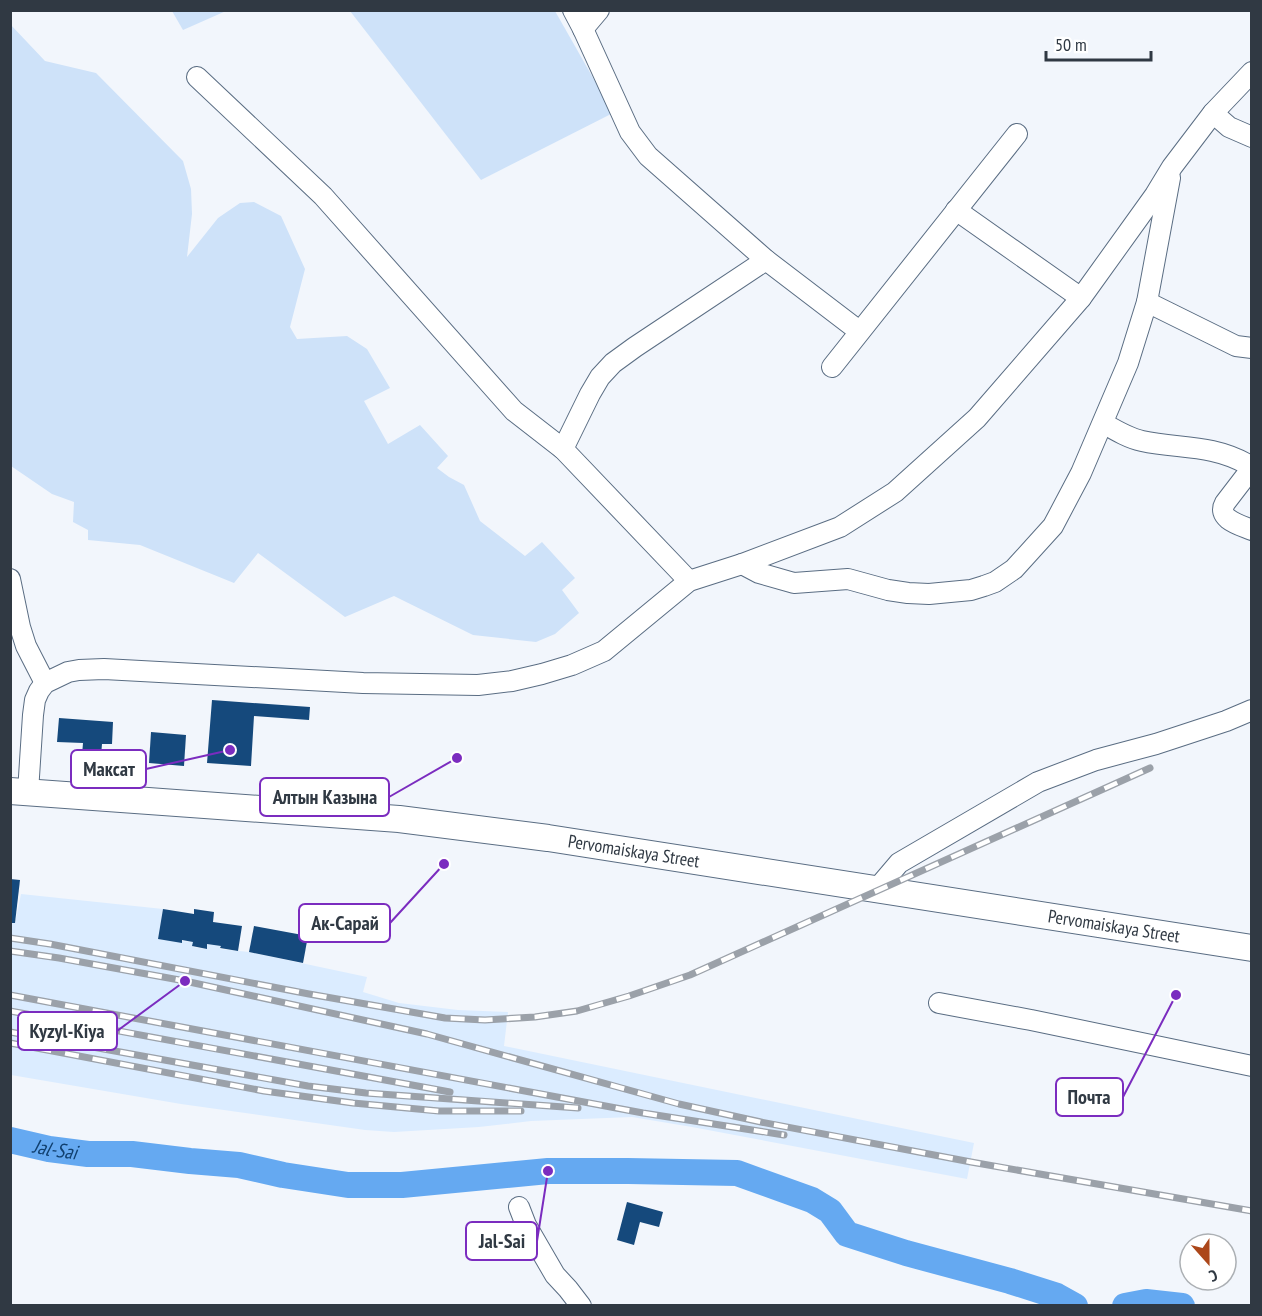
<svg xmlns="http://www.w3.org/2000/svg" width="1262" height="1316" viewBox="0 0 1262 1316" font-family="'PT Sans Narrow',sans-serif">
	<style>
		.built { fill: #dbecff }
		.green { fill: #cee2f9 }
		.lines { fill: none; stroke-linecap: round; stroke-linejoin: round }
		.river { stroke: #65a9f1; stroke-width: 26 }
		.building { fill: #15497c }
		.minor-casing { stroke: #5a6d83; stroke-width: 22 }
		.major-casing { stroke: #5a6d83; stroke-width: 28 }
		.minor { stroke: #fff; stroke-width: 20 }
		.major { stroke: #fff; stroke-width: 26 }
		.rail-casing { stroke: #9ba1a9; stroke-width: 7 }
		.rail { stroke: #fff; stroke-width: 4.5; stroke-dasharray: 14; stroke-linecap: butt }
		.labels { text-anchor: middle; stroke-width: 6; stroke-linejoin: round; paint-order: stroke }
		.street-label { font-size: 18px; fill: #303943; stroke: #fff }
		.water-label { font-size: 20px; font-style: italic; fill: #11406f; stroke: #fff }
		.leader { fill: none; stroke: #7b2cbf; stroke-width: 2 }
		.callout-dot { fill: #7b2cbf; stroke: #fff; stroke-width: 2 }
		.callout { fill: #fff; stroke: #7b2cbf; stroke-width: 2 }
		.callout-label { font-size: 20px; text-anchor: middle; font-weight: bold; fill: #303943 }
	</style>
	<rect width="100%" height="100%" fill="#f2f6fc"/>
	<!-- built -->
	<polygon class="built" points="21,894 163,909 158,939 193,942 193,947 206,949 207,944 221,946 220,949 249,952 367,977 363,992 399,1003 458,1010 508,1012 504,1046 974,1143 967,1179 692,1127 632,1117 531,1121 479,1127 394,1132 365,1130 181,1104 11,1075 10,923 15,923"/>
	<!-- green -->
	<g class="green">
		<polygon points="172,11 226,11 183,30"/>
		<polygon points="350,11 555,11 613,113 481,180"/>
		<polygon points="10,24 45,61 96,73 183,161 191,189 192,214 187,257 218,218 240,203 254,202 281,216 305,269 290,327 297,339 347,336 367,349 390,388 364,401 388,444 420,425 448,456 437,468 449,477 464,485 480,521 525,556 542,542 575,578 562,590 579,613 555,634 536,642 473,635 394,596 345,617 258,553 234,583 140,545 88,540 88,530 73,522 74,502 52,494 11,466"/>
	</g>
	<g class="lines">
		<!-- river -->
		<g class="river">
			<path id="s1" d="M10 1140 49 1149 88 1154H132L190 1161 239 1165 283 1175 348 1185H402L548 1171H628L737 1173 812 1200 830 1211 847 1234 906 1253 1010 1281 1057 1296 1075 1306"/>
			<polyline points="1125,1306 1146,1302 1182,1306"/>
		</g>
	</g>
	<!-- building -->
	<g class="building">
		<polygon points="212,700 310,707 309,720 254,716 251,766 207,763"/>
		<polygon points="59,718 113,722 112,744 102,744 101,756 82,755 83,743 57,742"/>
		<polygon points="151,732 186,735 184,766 149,763"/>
		<polygon points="10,879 20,880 15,923 10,923"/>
		<polygon points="163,909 194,914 194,909 214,912 213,922 242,926 238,951 220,948 221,946 207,944 207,949 192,946 193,942 182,940 182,943 158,939"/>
		<polygon points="254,926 308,936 303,963 249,952"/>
		<polygon points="627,1202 663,1212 659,1227 640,1222 634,1245 617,1240"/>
	</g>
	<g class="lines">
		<!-- minor casing -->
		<g class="minor-casing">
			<g id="minor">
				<polyline points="573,10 583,29 630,132 648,156 766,260 859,331"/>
				<polyline points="583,29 599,10"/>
				<polyline points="197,77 323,196 514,411 563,449 689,581"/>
				<polyline points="1213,113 1229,127 1252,137"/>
				<polyline points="956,210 1081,298"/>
				<polyline points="1147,302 1236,346 1252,348"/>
				<polyline points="832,367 1017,134"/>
				<path d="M1103 423C1115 430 1128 438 1142 441 1179 449 1211 444 1247 464L1248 473 1225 503C1216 519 1240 525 1252 530"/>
				<polyline points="563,449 590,394 600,377 613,363 635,347 766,260"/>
				<polyline points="742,564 759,573 794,583 848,579 888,590 908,593 929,594 971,590 984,586 995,582 1014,569 1053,526 1081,473 1128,363 1147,302 1170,178"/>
				<polyline points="10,579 20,627 26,646 45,683"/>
				<polyline points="28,792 33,715 35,700 39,691 45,683 68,672 79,670 104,669 363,683 478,685 512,681 542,674 572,665 604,651 689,581 742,564 840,527 895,492 977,418 1081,298 1155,195 1172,167 1213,113 1252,72"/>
				<polyline points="876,890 899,863 1038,782 1096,760 1156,744 1226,721 1252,710"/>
				<polyline points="939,1003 1031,1020 1252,1066"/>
				<polyline points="519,1207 526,1225 555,1275 568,1289 581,1306"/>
			</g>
		</g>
		<!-- major casing -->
		<g class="major-casing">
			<g id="major">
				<path id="s2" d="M10 791 399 819 548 838 1252 948"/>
			</g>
		</g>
		<!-- minor -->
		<use href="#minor" class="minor"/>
		<!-- major -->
		<use href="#major" class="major"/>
		<!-- rail casing -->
		<g class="rail-casing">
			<g id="rail">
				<polyline points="10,938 50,944 309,994 445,1018 485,1020 535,1017 577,1011 629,996 690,975 1150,768"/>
				<polyline points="10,951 59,958 185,981 427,1034 679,1104 761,1122 971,1162 1252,1211"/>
				<polyline points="10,995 643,1113 784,1135"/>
				<polyline points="10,1011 450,1092"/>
				<polyline points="10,1032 308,1086 366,1093 578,1108"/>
				<polyline points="10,1043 264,1091 353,1103 439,1111 521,1111"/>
			</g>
		</g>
		<!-- rail -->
		<use href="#rail" class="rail"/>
	</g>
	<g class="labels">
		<!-- street labels -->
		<g class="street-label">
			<text dy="6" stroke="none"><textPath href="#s2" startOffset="627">Pervomaiskaya Street</textPath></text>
			<text dy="6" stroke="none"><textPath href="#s2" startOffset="1113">Pervomaiskaya Street</textPath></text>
		</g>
		<!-- water labels -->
		<g class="water-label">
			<text dy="7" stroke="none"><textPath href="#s1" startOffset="46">Jal-Sai</textPath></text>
		</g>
	</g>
	<!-- callouts -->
	<path class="leader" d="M230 750L146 769M457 758L389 797M444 864L390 923M185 981L117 1031M1176 995L1123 1097M548 1171L537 1241"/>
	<g class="callout-dot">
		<circle cx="230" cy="750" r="6"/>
		<circle cx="457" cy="758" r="6"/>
		<circle cx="444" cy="864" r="6"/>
		<circle cx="185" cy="981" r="6"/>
		<circle cx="1176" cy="995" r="6"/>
		<circle cx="548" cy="1171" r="6"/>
	</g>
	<g class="callout">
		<rect x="71" y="750" width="75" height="38" rx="6"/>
		<rect x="260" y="778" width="129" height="38" rx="6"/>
		<rect x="299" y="904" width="91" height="38" rx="6"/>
		<rect x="18" y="1012" width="99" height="38" rx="6"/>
		<rect x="1056" y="1078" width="67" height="38" rx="6"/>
		<rect x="466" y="1222" width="71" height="38" rx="6"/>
	</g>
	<g class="callout-label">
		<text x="109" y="776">Максат</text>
		<text x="325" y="804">Алтын Казына</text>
		<text x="345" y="930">Ак-Сарай</text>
		<text x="67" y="1038">Kyzyl-Kiya</text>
		<text x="1089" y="1104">Почта</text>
		<text x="502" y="1248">Jal-Sai</text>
	</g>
	<!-- border -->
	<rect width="1262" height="1316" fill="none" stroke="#303943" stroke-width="24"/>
	<!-- north arrow -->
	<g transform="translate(1208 1262) rotate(159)"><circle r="28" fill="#ffffff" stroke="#acb0b4" stroke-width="1.5"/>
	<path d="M0-4.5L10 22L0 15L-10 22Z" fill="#ac471a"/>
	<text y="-9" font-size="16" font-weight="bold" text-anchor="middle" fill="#303943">С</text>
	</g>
	<!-- scale -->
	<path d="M1046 51v9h105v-9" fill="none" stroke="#303943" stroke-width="3"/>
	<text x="1055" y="51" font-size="18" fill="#303943" stroke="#ffffff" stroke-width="4.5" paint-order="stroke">50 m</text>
</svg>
